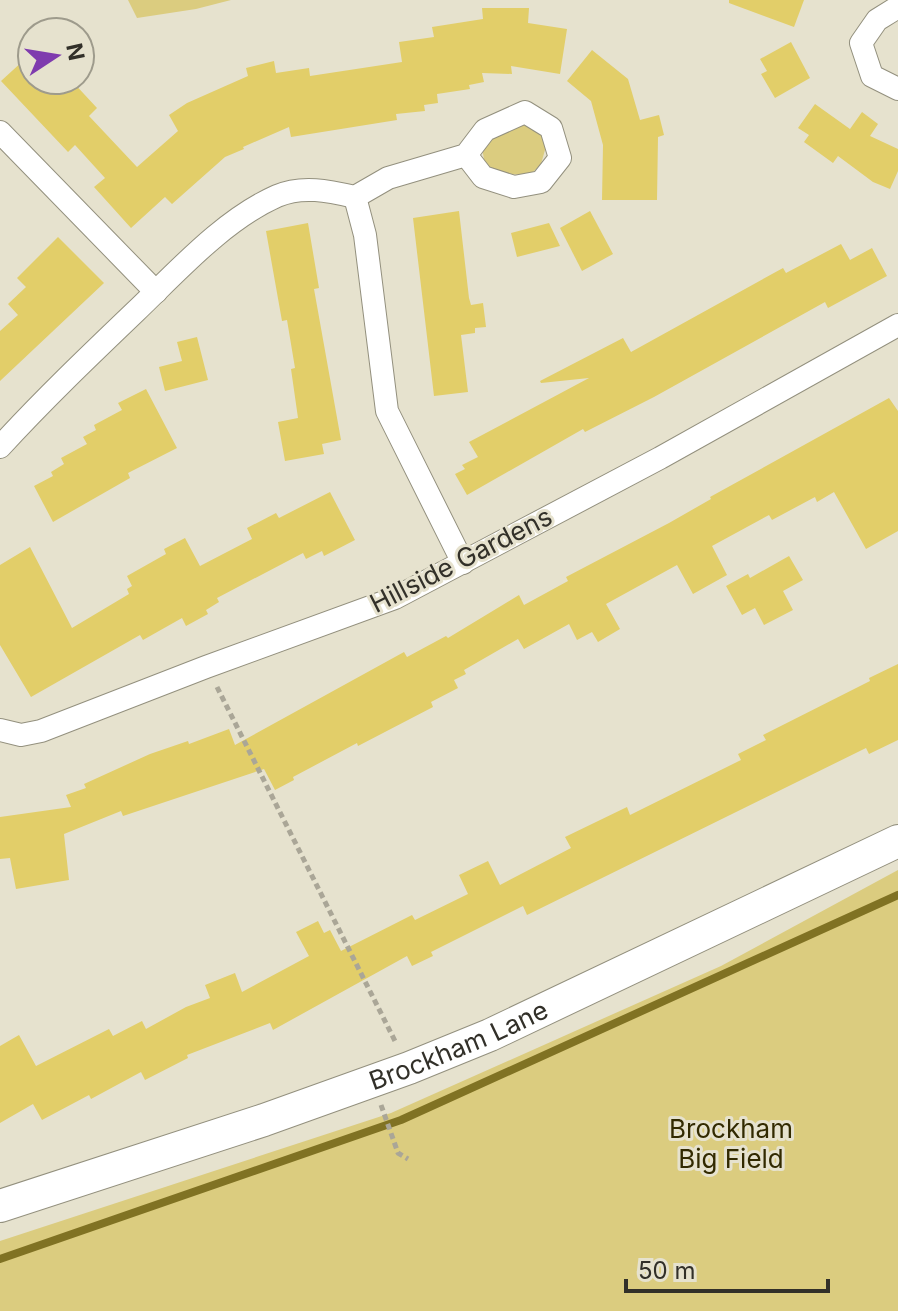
<svg xmlns="http://www.w3.org/2000/svg" width="898" height="1311" viewBox="0 0 898 1311" font-family="Inter,sans-serif">
	<style>
		.green { fill: #dbcc7f }
		.lines { fill: none; stroke-linecap: round; stroke-linejoin: round }
		.stream { stroke: #807223; stroke-width: 8 }
		.building { fill: #e2ce69 }
		.street-casing { stroke: #93907e; stroke-width: 24 }
		.secondary-casing { stroke: #93907e; stroke-width: 34 }
		.path { stroke: #aaa697; stroke-width: 5; stroke-dasharray: 6 4; stroke-linecap: butt }
		.street { stroke: #fff; stroke-width: 22 }
		.secondary { stroke: #fff; stroke-width: 32 }
		.labels { text-anchor: middle; stroke-width: 6; stroke-linejoin: round; paint-order: stroke }
		.street-label { font-size: 26px; fill: #323029; stroke: #e6e2ce }
		.park-label { font-size: 26px; fill: #322a00; stroke: #e6e2ce }
	</style>
	<rect width="100%" height="100%" fill="#e6e2ce"/>
	<!-- green -->
	<g class="green">
		<polygon points="128,0 231,0 196,9 137,18"/>
		<polygon points="520,125 535,127 547,143 541,164 529,176 505,173 485,165 482,148 484,141"/>
		<polygon points="898,870 898,1311 0,1311 0,1241 391,1113 721,966"/>
	</g>
	<g class="lines">
		<!-- stream -->
		<polyline class="stream" points="0,1259 401,1120 898,895"/>
	</g>
	<!-- building -->
	<g class="building">
		<polygon points="729,0 804,0 794,27 729,3"/>
		<polygon points="482,8 529,8 528,23 567,29 560,74 511,66 512,74 482,73 484,82 469,85 470,89 437,94 438,103 424,105 425,111 396,114 397,120 291,137 289,127 243,147 244,149 225,157 172,204 165,197 131,228 94,187 105,178 75,145 68,152 1,81 24,60 32,69 32,80 71,80 97,108 89,116 137,167 178,131 169,115 187,103 248,76 246,68 274,61 276,73 309,68 310,76 402,62 399,42 434,37 432,27 483,19"/>
		<polygon points="791,42 810,78 775,98 761,74 767,71 760,59"/>
		<polygon points="592,50 628,79 640,120 659,115 664,135 658,137 657,200 602,200 603,145 591,101 567,81"/>
		<polygon points="815,104 850,129 862,112 878,124 870,136 898,149 898,171 890,189 873,182 838,156 833,163 804,142 809,135 798,128"/>
		<polygon points="459,211 469,298 471,305 483,303 486,327 475,328 475,333 461,335 468,392 434,396 413,218"/>
		<polygon points="590,211 613,254 582,271 560,228"/>
		<polygon points="308,223 319,288 314,289 341,440 322,444 324,454 285,461 278,422 298,418 291,369 295,368 287,320 282,321 266,231"/>
		<polygon points="549,223 560,246 517,257 511,233"/>
		<polygon points="58,237 104,283 0,381 0,331 18,315 8,304 26,287 17,278"/>
		<polygon points="841,244 850,260 872,248 887,276 828,308 825,302 654,397 585,432 583,429 467,495 455,474 465,469 462,465 478,457 469,442 589,378 541,383 540,381 623,338 631,352 783,268 786,273"/>
		<polygon points="197,337 208,380 165,391 159,367 182,361 177,342"/>
		<polygon points="146,389 177,448 128,473 130,478 53,522 34,486 53,476 51,472 64,464 61,458 87,444 83,437 96,430 94,425 122,410 118,403"/>
		<polygon points="889,398 898,411 898,531 866,549 834,492 817,502 815,497 772,520 769,515 712,546 727,575 693,594 677,565 606,604 620,629 598,642 592,632 577,640 569,624 524,649 518,639 464,670 466,674 454,680 458,688 431,702 433,707 358,746 357,743 293,777 294,780 275,790 264,769 123,816 121,811 64,834 69,880 16,889 10,858 0,859 0,817 71,807 66,795 86,788 84,784 150,754 188,741 189,744 229,729 235,745 404,652 407,657 446,636 448,638 519,595 524,605 568,581 566,577 669,523 711,499 710,497"/>
		<polygon points="330,492 355,540 324,556 322,551 306,559 303,553 217,598 219,602 206,610 208,614 186,626 182,618 143,640 140,635 31,697 0,645 0,565 30,547 72,628 129,594 127,589 132,586 127,576 166,554 164,549 185,538 200,566 252,539 247,528 276,513 279,518"/>
		<polygon points="789,556 803,580 783,591 793,610 764,625 755,608 742,615 726,586 748,574 750,578"/>
		<polygon points="898,664 898,740 869,754 866,748 527,915 523,906 431,952 433,956 412,966 407,956 273,1030 270,1023 187,1055 188,1058 145,1080 141,1072 91,1099 89,1095 42,1120 33,1104 0,1123 0,1046 19,1035 36,1066 109,1029 113,1036 142,1021 146,1029 186,1007 210,998 205,985 235,973 242,992 309,956 296,932 318,921 324,933 330,930 341,951 412,915 415,920 468,894 459,875 488,861 500,885 571,848 565,837 627,807 630,815 741,760 738,754 766,740 763,735 870,681 869,678"/>
	</g>
	<g class="lines">
		<!-- street casing -->
		<g class="street-casing">
			<g id="street">
				<polyline points="898,7 877,20 861,43 872,76 898,89"/>
				<polyline points="0,132 156,292"/>
				<polyline points="355,197 365,235 387,411 463,563"/>
				<path d="M0 447C43 400 89 356 135 312 177 272 223 220 277 196 302 185 329 191 355 197L388 178 466 155 485 130 525 112 551 128 560 158 541 182 514 187 483 177 466 155"/>
				<polyline points="0,730 21,735 41,731 206,667 395,598 660,458 898,325"/>
			</g>
		</g>
		<!-- secondary casing -->
		<g class="secondary-casing">
			<g id="secondary">
				<path id="s1" d="M0 1206 264 1120 409 1068 490 1035 898 841"/>
			</g>
		</g>
		<!-- path -->
		<g class="path">
			<polyline points="217,687 396,1043"/>
			<polyline points="381,1105 398,1153 408,1159"/>
		</g>
		<!-- street -->
		<use href="#street" class="street"/>
		<!-- secondary -->
		<use href="#secondary" class="secondary"/>
	</g>
	<g class="labels">
		<!-- street labels -->
		<g class="street-label">
			<text transform="translate(461 560) rotate(-27)" y="9">Hillside Gardens</text>
			<text dy="9" stroke="none"><textPath href="#s1" startOffset="486">Brockham Lane</textPath></text>
		</g>
		<!-- park labels -->
		<g class="park-label">
			<text x="731" y="1138">Brockham<tspan x="731" dy="30">Big Field</tspan></text>
		</g>
	</g>
	<!-- north arrow -->
	<g transform="translate(56 56) rotate(78)"><circle r="38" fill="#e6e2ce" stroke="#9e9b8c" stroke-width="2"/>
	<path d="M0-6L14 30L0 20L-14 30Z" fill="#7f3bae"/>
	<text y="-12" font-size="22" font-weight="bold" text-anchor="middle" fill="#323029">N</text>
	</g>
	<!-- scale -->
	<path d="M626 1279v12h202v-12" fill="none" stroke="#323029" stroke-width="4"/>
	<text x="638" y="1279" font-size="24" fill="#323029" stroke="#e6e2ce" stroke-width="6" paint-order="stroke">50 m</text>
</svg>
